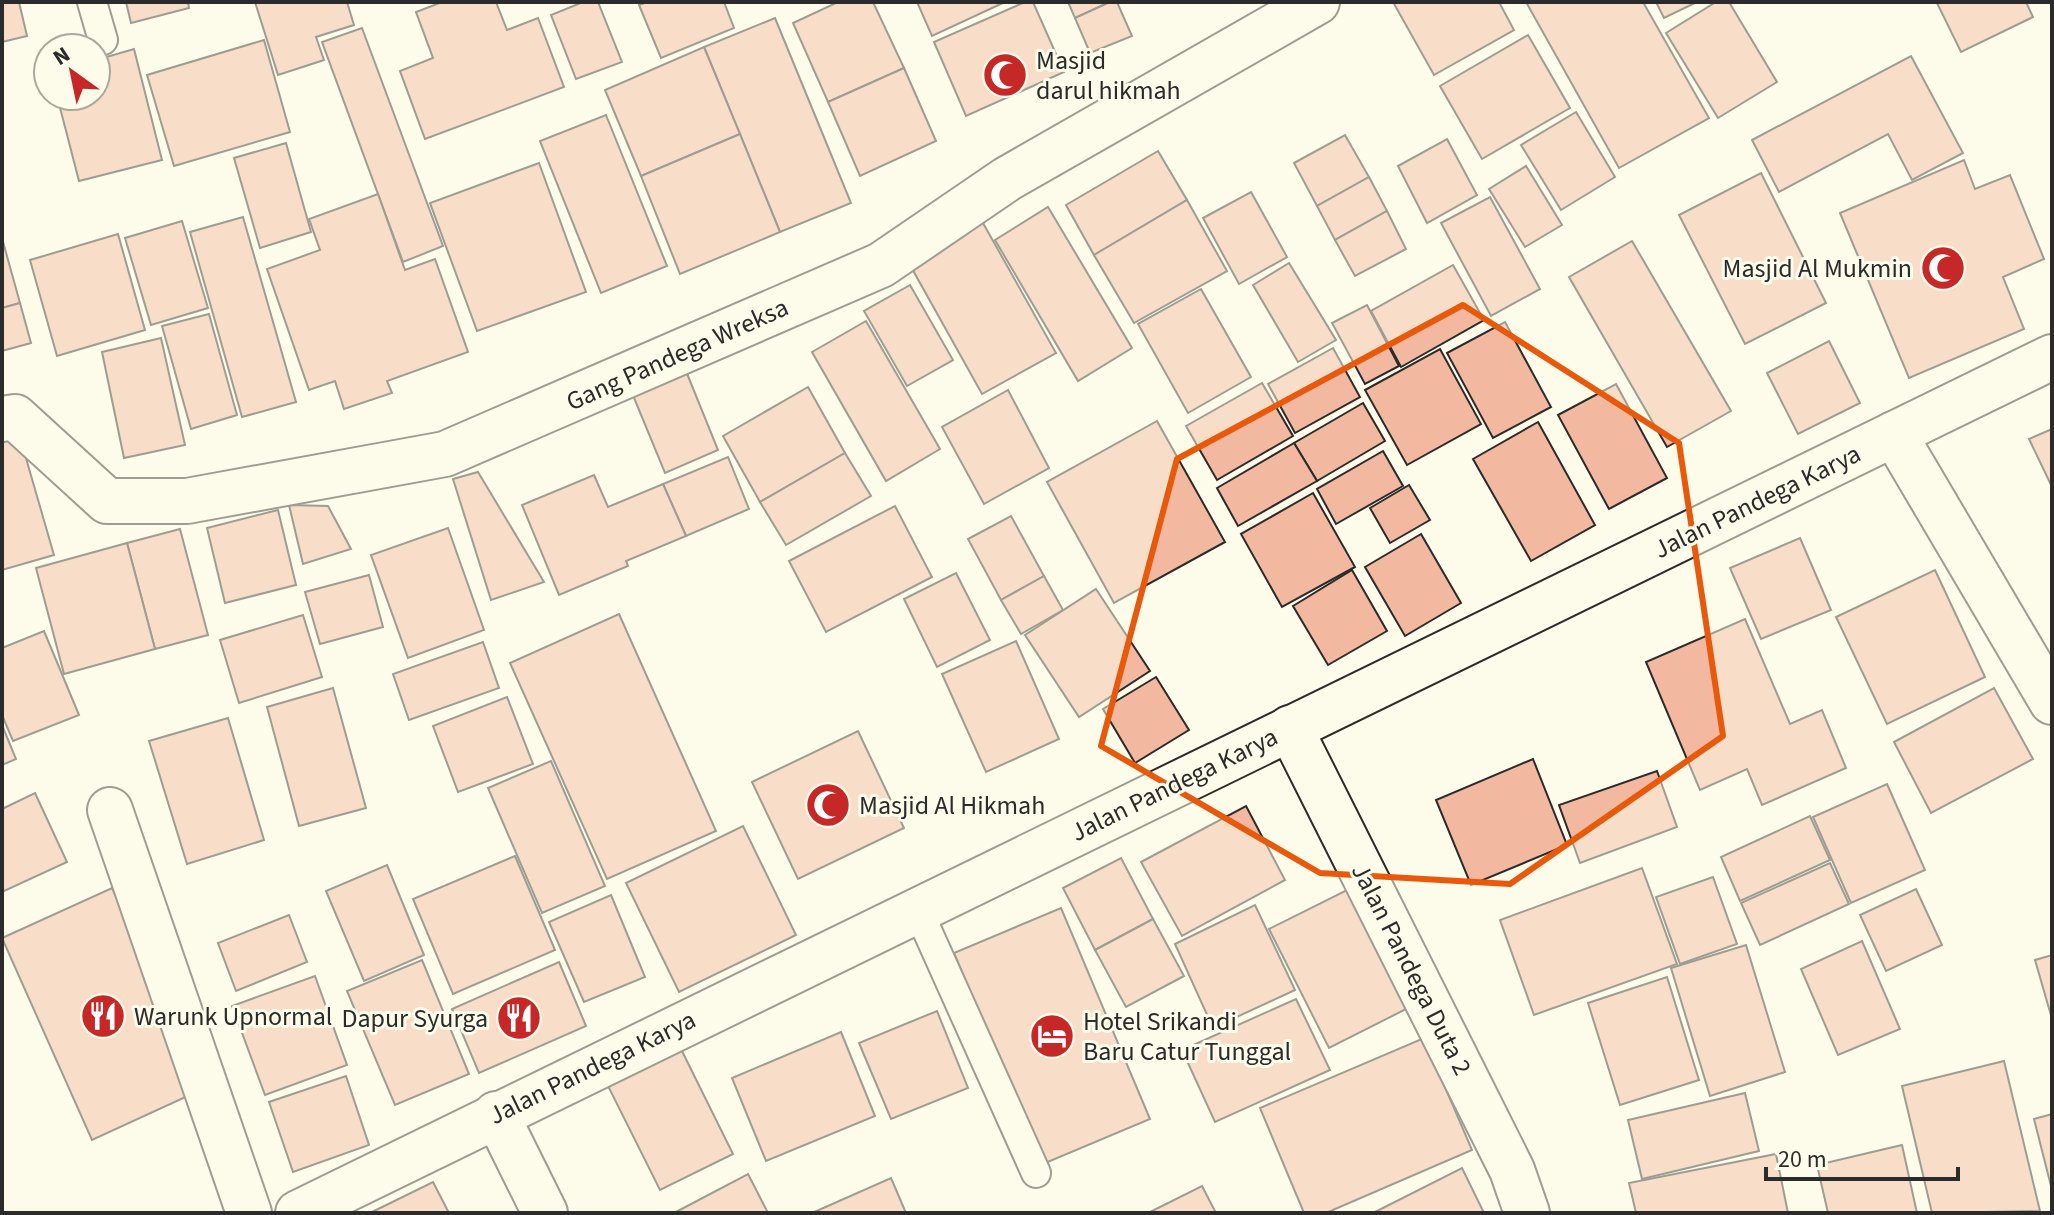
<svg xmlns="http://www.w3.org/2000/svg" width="2054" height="1215" viewBox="0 0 2054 1215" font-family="'Source Sans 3',sans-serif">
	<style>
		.building { fill: #f2b8a0; stroke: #2b2b2b; stroke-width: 2 }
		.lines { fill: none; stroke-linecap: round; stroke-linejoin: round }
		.service-casing { stroke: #2b2b2b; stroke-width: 32 }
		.minor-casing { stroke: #2b2b2b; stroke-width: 48 }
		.service { stroke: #fdfbea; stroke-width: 28 }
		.minor { stroke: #fdfbea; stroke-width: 44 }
		.marked { fill: none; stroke: #e8590c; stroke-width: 6; stroke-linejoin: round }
		.labels { text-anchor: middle; stroke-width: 6; stroke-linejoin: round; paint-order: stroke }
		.poi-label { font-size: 26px; fill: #2b2b2b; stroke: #fdfbea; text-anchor: start }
		.street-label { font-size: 26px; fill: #2b2b2b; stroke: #fdfbea }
	</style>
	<rect width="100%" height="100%" fill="#fdfbea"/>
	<!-- building -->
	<g class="building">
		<polygon points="2,2 19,2 27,36 2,42"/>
		<polygon points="126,2 188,2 189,8 131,23"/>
		<polygon points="255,2 347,2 354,25 316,37 324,60 278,75"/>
		<polygon points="442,2 496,2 507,30 538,18 564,87 425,139 400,71 433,58 416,12"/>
		<polygon points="583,2 598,2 622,62 576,79 551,15"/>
		<polygon points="647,2 724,2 734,28 661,58 639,5"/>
		<polygon points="838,2 873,2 904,68 828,102 793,23"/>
		<polygon points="917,2 1005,2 932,36"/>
		<polygon points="1025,2 1033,2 1064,72 966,116 934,42"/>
		<polygon points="1068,2 1110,2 1075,18"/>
		<polygon points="1110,2 1117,2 1132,36 1090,53 1075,18"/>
		<polygon points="1393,2 1499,2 1514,30 1434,75"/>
		<polygon points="1526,2 1643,2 1709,118 1619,168"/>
		<polygon points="1656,2 1697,2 1664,18"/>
		<polygon points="1716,2 1729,2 1777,82 1718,118 1666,33"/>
		<polygon points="2026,2 2033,17 1961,52 1937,3"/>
		<polygon points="775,18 851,203 780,232 704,47"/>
		<polygon points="362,28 443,246 403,262 322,42"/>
		<polygon points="1528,35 1570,108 1482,159 1440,86"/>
		<polygon points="264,40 290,132 174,166 147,75"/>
		<polygon points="704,47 740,134 641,176 605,90"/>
		<polygon points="134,49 162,160 79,181 57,96 96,96 96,60"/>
		<polygon points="1911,56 1963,153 1912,180 1888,134 1779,192 1752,140"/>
		<polygon points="904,68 936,141 860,176 828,102"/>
		<polygon points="1576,112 1615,177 1561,210 1521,145"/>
		<polygon points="606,115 667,266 601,293 540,141"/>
		<polygon points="740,134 780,232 680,274 641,176"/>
		<polygon points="1345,135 1369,177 1317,206 1294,163"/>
		<polygon points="1447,139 1477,195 1427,223 1398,166"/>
		<polygon points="286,143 311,232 260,248 234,158"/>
		<polygon points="1158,151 1187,200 1094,255 1066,205"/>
		<polygon points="1964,160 1975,189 2010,175 2044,259 2003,277 2024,329 1909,378 1840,213"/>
		<polygon points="539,163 586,292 477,331 430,203"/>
		<polygon points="1526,166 1562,225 1525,247 1489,189"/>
		<polygon points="1761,173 1826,303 1745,344 1679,215"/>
		<polygon points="1369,177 1387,211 1335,240 1317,206"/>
		<polygon points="1251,192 1287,257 1239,284 1203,218"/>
		<polygon points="378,194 405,270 435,259 468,352 387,381 392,393 344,409 335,381 309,390 267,269 320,250 309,219"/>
		<polygon points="1490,197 1540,289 1491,316 1441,223"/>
		<polygon points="1187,200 1227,271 1134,323 1094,255"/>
		<polygon points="1048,207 1132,348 1078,381 995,240"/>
		<polygon points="1387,211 1406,249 1355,276 1335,240"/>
		<polygon points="243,217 296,402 242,417 190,232"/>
		<polygon points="182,221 208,308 151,325 125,238"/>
		<polygon points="983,223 1056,353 982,394 910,265"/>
		<polygon points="118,234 145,330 57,356 30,260"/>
		<polygon points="2,238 20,303 2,308"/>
		<polygon points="1632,241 1731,411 1667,447 1569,277"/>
		<polygon points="1289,263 1336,340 1298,362 1253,285"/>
		<polygon points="1453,265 1484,320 1401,367 1371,311"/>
		<polygon points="910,285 953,360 907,386 864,311"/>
		<polygon points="1201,289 1251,377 1188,413 1138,324"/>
		<polygon points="20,303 31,343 2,351 2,308"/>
		<polygon points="1367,305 1399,366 1365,384 1332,323"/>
		<polygon points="209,314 237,415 191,429 162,326"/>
		<polygon points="866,321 940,449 886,481 812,352"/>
		<polygon points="1505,322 1551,407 1493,438 1447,353"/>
		<polygon points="161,338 185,445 124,458 102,352"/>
		<polygon points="1829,341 1860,403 1798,434 1767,373"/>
		<polygon points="1333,348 1360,397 1295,433 1268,384"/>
		<polygon points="1440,349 1481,424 1407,465 1365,390"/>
		<polygon points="686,371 718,450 665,473 632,393"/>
		<polygon points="1262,383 1293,436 1217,480 1186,426"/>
		<polygon points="1616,384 1667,478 1609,509 1558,415"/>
		<polygon points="808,387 845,453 760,502 723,436"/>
		<polygon points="1008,390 1049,468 984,504 942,427"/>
		<polygon points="1363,403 1385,441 1317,481 1294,443"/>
		<polygon points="1157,421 1225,542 1114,603 1047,482"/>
		<polygon points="1538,422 1595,525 1531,561 1473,459"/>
		<polygon points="17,427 54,555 2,570 2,431"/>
		<polygon points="2052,429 2052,487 2029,439"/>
		<polygon points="1294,443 1317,481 1238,526 1217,488"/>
		<polygon points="1383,451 1403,486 1336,524 1317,489"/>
		<polygon points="845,453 871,496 786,545 760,502"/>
		<polygon points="728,457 749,509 686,536 663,484"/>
		<polygon points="478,472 544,582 491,600 453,479"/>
		<polygon points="594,475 608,507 663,484 686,536 626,561 628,566 559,595 522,505"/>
		<polygon points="1409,485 1430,520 1390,543 1370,508"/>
		<polygon points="1313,493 1355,567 1282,607 1241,534"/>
		<polygon points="289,505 328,506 351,549 303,564"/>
		<polygon points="895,506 932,577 826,632 789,561"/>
		<polygon points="278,510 296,585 225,603 207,528"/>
		<polygon points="1011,516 1044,576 1001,600 968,539"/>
		<polygon points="448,528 484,630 408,658 371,555"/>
		<polygon points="180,529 208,635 155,649 127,543"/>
		<polygon points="1421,534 1461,603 1405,636 1365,567"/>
		<polygon points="1800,538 1831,610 1761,639 1730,568"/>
		<polygon points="127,543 155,649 64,674 36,568"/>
		<polygon points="1352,570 1387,631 1328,665 1293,606"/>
		<polygon points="1935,570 1985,677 1887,724 1836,617"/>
		<polygon points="956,573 990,640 937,667 904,599"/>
		<polygon points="369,575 383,627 320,644 305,592"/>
		<polygon points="1044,576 1063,610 1021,634 1001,600"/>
		<polygon points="1096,589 1150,671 1079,717 1025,635"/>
		<polygon points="619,614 716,831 607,879 510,663"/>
		<polygon points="303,615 322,677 239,703 220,640"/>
		<polygon points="1745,619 1790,724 1822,710 1846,768 1762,805 1747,769 1700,790 1646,662"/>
		<polygon points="44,631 79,715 13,741 2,715 2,648"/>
		<polygon points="1016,641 1059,739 986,772 942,674"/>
		<polygon points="483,642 499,688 409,720 393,674"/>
		<polygon points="1156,677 1189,730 1135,763 1103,709"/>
		<polygon points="333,688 366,808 299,826 267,707"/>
		<polygon points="1994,688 2033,759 1931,813 1894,742"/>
		<polygon points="507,697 533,764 458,792 433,726"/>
		<polygon points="228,718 264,840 187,864 149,741"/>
		<polygon points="2,725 16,759 2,765"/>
		<polygon points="858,731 904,828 798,879 752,782"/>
		<polygon points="1533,759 1567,845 1471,885 1436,800"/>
		<polygon points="551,761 605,886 542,913 488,788"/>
		<polygon points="1657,771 1677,827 1580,863 1559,805"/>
		<polygon points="1887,784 1925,870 1851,903 1813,817"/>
		<polygon points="35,793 67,862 2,892 2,809"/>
		<polygon points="1246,806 1285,880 1182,936 1141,862"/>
		<polygon points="1810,816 1830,860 1740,901 1721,857"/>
		<polygon points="743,826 796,935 679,992 626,883"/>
		<polygon points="515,856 555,950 453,994 413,899"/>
		<polygon points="1121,858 1153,919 1095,950 1063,888"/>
		<polygon points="1830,863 1849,904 1760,945 1741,903"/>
		<polygon points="387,865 424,955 364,981 326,891"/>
		<polygon points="1642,868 1677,964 1534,1015 1500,920"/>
		<polygon points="1713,877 1737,944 1680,964 1656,897"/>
		<polygon points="1355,886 1414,1005 1329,1048 1269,929"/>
		<polygon points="112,888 203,1089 92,1140 2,938"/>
		<polygon points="1916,889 1942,945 1886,971 1860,915"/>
		<polygon points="611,895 645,977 584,1002 549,922"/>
		<polygon points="1255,905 1295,990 1213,1028 1175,944"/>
		<polygon points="1061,908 1150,1119 1043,1164 954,953"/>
		<polygon points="289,915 307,962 236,991 218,943"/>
		<polygon points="1153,919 1184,976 1126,1007 1095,950"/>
		<polygon points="1862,941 1900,1029 1838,1055 1801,969"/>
		<polygon points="1746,945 1785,1072 1710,1096 1671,968"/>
		<polygon points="2052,955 2052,1019 2035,960"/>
		<polygon points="422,960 469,1074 395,1105 347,991"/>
		<polygon points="559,962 586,1026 479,1073 452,1009"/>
		<polygon points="315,976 347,1065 265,1095 232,1006"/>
		<polygon points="1667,977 1699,1080 1620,1105 1588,1003"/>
		<polygon points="1296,999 1330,1070 1215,1122 1182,1050"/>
		<polygon points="937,1011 968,1088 891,1119 859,1043"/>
		<polygon points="841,1032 875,1116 766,1161 732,1078"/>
		<polygon points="1424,1038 1472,1150 1326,1213 1304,1213 1260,1108"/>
		<polygon points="679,1045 733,1154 660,1190 606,1082"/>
		<polygon points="2004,1061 2040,1211 1932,1213 1902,1086"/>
		<polygon points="346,1076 369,1145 293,1172 269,1102"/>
		<polygon points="1745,1093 1759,1151 1642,1179 1628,1120"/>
		<polygon points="2052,1114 2052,1190 2034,1119"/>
		<polygon points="1902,1145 1917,1213 1828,1213 1817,1165"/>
		<polygon points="1776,1154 1788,1213 1636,1213 1629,1183"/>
		<polygon points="1462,1168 1484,1213 1373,1213"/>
		<polygon points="748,1174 768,1213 674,1213"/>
		<polygon points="891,1178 906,1213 812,1213"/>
		<polygon points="433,1182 449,1213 370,1213"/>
		<polygon points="1202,1186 1216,1213 1148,1213"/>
	</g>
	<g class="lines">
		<!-- service casing -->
		<g class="service-casing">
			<g id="service">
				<polyline points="92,2 103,40"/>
				<polyline points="917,908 1036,1173"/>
			</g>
		</g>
		<!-- minor casing -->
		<g class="minor-casing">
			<g id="minor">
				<polyline points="2,419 15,417 107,501 187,501 445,454 881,265 1007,179 1317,2"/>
				<polyline points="1894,434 2052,702"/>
				<polyline points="1290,728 1512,1170 1527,1213"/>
				<polyline points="110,810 249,1213"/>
				<polyline points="496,1114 545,1213"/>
				<polyline points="298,1213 2052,357"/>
			</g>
		</g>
		<!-- service -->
		<use href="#service" class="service"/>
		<!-- minor -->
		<use href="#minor" class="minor"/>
	</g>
	<!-- marked area -->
	<path d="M0 0H2054V1215H0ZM1463 305 1679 443 1723 736 1510 884 1320 873 1101 746 1177 459Z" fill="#fdfbea" fill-opacity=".55" fill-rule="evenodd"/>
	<path class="marked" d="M1463 305 1679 443 1723 736 1510 884 1320 873 1101 746 1177 459Z"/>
	<!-- icons -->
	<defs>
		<g id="mosque-disc" transform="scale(2.3)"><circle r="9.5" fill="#c62828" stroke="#fdfbea"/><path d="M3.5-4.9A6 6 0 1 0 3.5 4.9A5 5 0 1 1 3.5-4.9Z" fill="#fff"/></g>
		<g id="restaurant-disc" transform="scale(2.3)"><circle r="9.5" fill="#c62828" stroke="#fdfbea"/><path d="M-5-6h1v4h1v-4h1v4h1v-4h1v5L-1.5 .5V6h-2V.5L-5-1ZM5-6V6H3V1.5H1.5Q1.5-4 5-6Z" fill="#fff"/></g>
		<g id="hotel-disc" transform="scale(2.3)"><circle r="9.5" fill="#c62828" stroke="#fdfbea"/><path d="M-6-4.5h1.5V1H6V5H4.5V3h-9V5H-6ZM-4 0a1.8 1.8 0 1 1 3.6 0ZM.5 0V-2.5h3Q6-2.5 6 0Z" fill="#fff"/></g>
	</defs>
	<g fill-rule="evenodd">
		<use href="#mosque-disc" x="1005" y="75"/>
		<use href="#mosque-disc" x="1943" y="268"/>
		<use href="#mosque-disc" x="828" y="805"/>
		<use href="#restaurant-disc" x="103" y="1016"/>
		<use href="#restaurant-disc" x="519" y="1018"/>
		<use href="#hotel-disc" x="1052" y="1036"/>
	</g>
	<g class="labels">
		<!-- poi labels -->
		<g class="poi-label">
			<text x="1036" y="69">Masjid<tspan x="1036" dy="30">darul hikmah</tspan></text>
			<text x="1912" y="277" text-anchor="end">Masjid Al Mukmin</text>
			<text x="859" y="814">Masjid Al Hikmah</text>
			<text x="134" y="1025">Warunk Upnormal</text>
			<text x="488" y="1027" text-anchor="end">Dapur Syurga</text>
			<text x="1083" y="1030">Hotel Srikandi<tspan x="1083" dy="30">Baru Catur Tunggal</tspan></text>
		</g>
		<!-- street labels -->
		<g class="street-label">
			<text transform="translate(677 354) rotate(-24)" y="9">Gang Pandega Wreksa</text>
			<text transform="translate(1757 501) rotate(-26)" y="9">Jalan Pandega Karya</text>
			<text transform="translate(1174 784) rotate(-26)" y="9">Jalan Pandega Karya</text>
			<text transform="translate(1412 969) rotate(63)" y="9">Jalan Pandega Duta 2</text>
			<text transform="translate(592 1067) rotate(-26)" y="9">Jalan Pandega Karya</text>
		</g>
	</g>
	<!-- border -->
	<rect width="2054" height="1215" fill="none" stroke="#2b2b2b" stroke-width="8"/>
	<!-- north arrow -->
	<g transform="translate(72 72) rotate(327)"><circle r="38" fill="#fdfbea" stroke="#a9a89e" stroke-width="2"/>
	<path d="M0-6L14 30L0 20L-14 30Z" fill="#c62828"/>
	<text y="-12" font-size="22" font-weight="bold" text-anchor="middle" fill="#2b2b2b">N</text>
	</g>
	<!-- scale -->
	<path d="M1766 1167v12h192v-12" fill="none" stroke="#2b2b2b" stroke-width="4"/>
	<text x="1778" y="1167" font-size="24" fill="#2b2b2b" stroke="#fdfbea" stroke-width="6" paint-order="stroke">20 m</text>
</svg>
